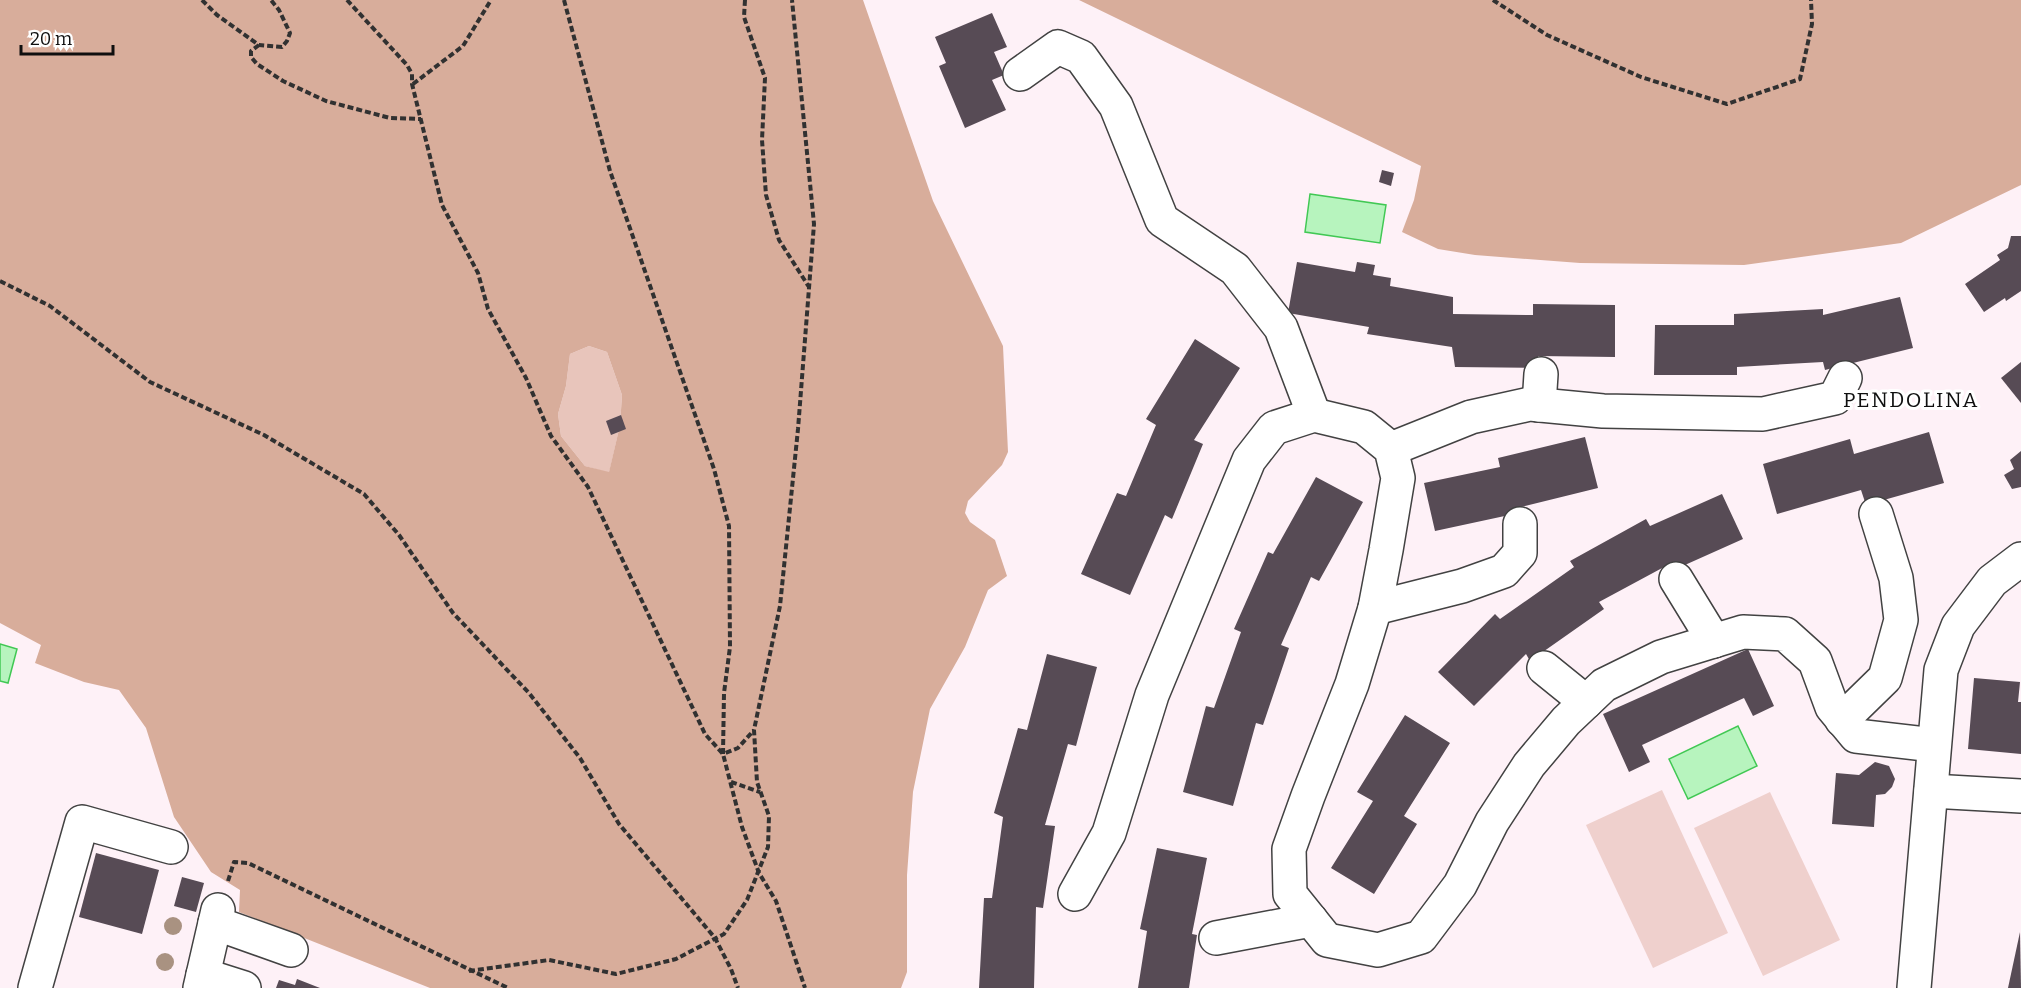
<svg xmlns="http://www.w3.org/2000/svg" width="2021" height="988" viewBox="0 0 2021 988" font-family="Bitter,serif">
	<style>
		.green { fill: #e8c5bb }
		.forest { fill: #d8ad9b; fill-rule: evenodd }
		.pitch { fill: #efd0cd }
		.water { fill: #b7f4be; stroke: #41c854; stroke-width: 1.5 }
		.building { fill: #574b55 }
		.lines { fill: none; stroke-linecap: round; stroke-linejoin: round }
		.minor-casing { stroke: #424242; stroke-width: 36 }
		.path { stroke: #313131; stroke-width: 4; stroke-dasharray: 6 3; stroke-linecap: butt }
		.minor { stroke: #fff; stroke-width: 33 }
		.tree { fill: #a99281 }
		.labels { text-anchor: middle; stroke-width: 6; stroke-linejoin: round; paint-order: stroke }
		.quarter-label { font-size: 21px; letter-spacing: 1.5px; fill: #0f0f0f; stroke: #fff }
	</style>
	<rect width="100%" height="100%" fill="#fef1f7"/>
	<!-- green -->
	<polygon class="green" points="589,346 607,352 622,395 620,425 609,473 585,466 561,436 558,414 566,386 570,354"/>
	<!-- forest -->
	<g class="forest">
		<path d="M0 0H863L933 201 1003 346 1008 452 1002 465 968 501 965 513 970 522 995 540 1007 576 988 590 965 647 930 709 913 792 907 875V972L901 988H430L239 912 240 890 211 872 174 817 146 728 119 690 84 682 35 663 41 645 0 623ZM589 346 607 352 622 395 620 425 609 472 585 466 561 436 558 414 566 386 570 354Z"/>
		<polygon points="1079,0 2021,0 2021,185 1901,243 1744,265 1580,263 1475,255 1438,249 1402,232 1414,200 1421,166"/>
	</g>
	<!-- pitch -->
	<g class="pitch">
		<polygon points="1662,790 1728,933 1653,968 1586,825"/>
		<polygon points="1770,792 1840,940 1763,976 1694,828"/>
	</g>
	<!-- water -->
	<g class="water">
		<polygon points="1310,194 1386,205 1380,243 1305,232"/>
		<polygon points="0,644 17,649 8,683 0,681"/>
		<polygon points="1738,726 1757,766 1688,799 1669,759"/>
	</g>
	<!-- building -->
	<g class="building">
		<polygon points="992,13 1007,47 994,52 1004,75 992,80 1006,110 965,128 939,66 946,63 935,37"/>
		<polygon points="1382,170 1394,173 1391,186 1379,182"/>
		<polygon points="2011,236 2021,236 2021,291 2006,301 2005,298 1984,312 1965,284 2000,260 1997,255 2008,248"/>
		<polygon points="1297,262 1355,272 1357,262 1375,265 1373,275 1391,278 1390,286 1453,297 1453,314 1533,315 1533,304 1615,305 1615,357 1538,356 1538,368 1455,367 1452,347 1367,334 1369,327 1288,313"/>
		<polygon points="1900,297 1913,348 1825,370 1823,362 1737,367 1737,375 1654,375 1655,325 1734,325 1734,314 1823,309 1823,315"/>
		<polygon points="1195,339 1240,368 1194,440 1203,444 1172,519 1165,515 1130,595 1081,574 1117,493 1126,496 1156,425 1146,419"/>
		<polygon points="2021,362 2021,403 2001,378"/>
		<polygon points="621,415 626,429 611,435 606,421"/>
		<polygon points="1929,432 1944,483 1866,505 1861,490 1777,514 1763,464 1850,439 1854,454"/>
		<polygon points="1585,437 1598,488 1513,509 1514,514 1435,531 1424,483 1500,467 1498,458"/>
		<polygon points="2021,451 2021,487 2012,489 2004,475 2014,469 2010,460"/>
		<polygon points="1316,477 1363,502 1319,581 1311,577 1281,645 1289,648 1263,725 1256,723 1233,806 1183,792 1206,706 1214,708 1241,632 1234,629 1268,552 1273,554"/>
		<polygon points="1722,494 1743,539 1667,573 1664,567 1599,602 1604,609 1530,661 1526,654 1474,706 1438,672 1495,614 1500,619 1574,567 1570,561 1646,519 1650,526"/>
		<polygon points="1748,649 1774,706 1753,716 1744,698 1642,745 1650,762 1629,772 1603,714"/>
		<polygon points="1047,654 1097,667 1076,746 1068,744 1045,825 1055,826 1043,908 1036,907 1034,988 979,988 984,898 992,898 1003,817 994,813 1018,728 1027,730"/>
		<polygon points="1974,678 2020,682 2018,702 2021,702 2021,754 1968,749"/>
		<polygon points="1405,715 1450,743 1404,816 1417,824 1374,894 1331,868 1373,801 1357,792"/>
		<polygon points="1875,762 1889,766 1895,779 1892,787 1885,794 1876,795 1874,827 1832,824 1836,773 1859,775"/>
		<polygon points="1157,848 1207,858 1192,934 1197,935 1189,988 1138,988 1147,931 1140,929"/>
		<polygon points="96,853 159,870 142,934 79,917"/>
		<polygon points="182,877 204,883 196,912 174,906"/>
		<polygon points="2020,932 2021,988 2008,988"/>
		<polygon points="297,979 320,988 276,988 279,980 295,985"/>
	</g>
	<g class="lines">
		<!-- minor casing -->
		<g class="minor-casing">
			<g id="minor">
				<polyline points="1020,74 1058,47 1081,57 1116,106 1162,220 1235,269 1281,328 1314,415"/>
				<polyline points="1539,405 1541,374"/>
				<polyline points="1391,449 1471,417 1530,404 1603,411 1763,414 1835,398 1845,378"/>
				<polyline points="1676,579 1714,641"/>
				<polyline points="1375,608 1462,586 1504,571 1520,553 1520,524"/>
				<polyline points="1544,668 1586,702"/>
				<polyline points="1842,720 1885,678 1901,620 1896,578 1876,514"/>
				<polyline points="1931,791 2021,796"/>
				<polyline points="1075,894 1109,833 1152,695 1249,460 1274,428 1314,415 1364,427 1391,449 1398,478 1386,550 1375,608 1352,684 1308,796 1289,849 1290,894 1327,940 1378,950 1421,937 1460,885 1492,822 1529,765 1566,721 1604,685 1661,657 1743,632 1785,634 1815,661 1832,707 1856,736 1934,745"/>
				<polyline points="215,923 291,950"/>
				<polyline points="1216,938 1311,920"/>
				<polyline points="203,975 244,988"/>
				<polyline points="35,988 82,822 171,847"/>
				<polyline points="200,988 218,910"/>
				<polyline points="1914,988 1941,670 1958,626 1992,581 2021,559"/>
			</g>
		</g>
		<!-- path -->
		<g class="path">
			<polyline points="202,0 217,15 259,45 282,47 287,41 290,33 279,10 271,0"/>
			<polyline points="347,0 407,65 412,74 412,84 442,205 478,273 488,309 526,378 551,436 588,487 705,734 723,754 742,827 759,873 776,901 805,988"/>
			<polyline points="564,0 610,171 714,469 729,526 730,647 724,693 723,754 738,748 754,730"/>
			<polyline points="745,0 744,17 765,78 762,140 766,195 779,240 809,287"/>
			<polyline points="1493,0 1547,35 1641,77 1727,104 1800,79 1812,24 1811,0"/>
			<polyline points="259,45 251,51 251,57 257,64 283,81 326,101 390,118 421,119"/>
			<polyline points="413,84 463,46 491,0"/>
			<polyline points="0,281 50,306 150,382 264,435 364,494 399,535 453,613 529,693 580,758 619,824 715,938 731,969 738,988"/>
			<polyline points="731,782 760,792"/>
			<polyline points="228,881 234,862 248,863 508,988"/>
			<polyline points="469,971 549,960 616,974 676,959 724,934 747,900 768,847 769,816 757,782 754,730 780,606 798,429 814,224 792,0"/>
		</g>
		<!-- minor -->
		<use href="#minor" class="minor"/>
	</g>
	<!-- trees -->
	<g class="tree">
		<circle cx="173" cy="926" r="9"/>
		<circle cx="165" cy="962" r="9"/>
	</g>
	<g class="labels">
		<!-- quarter labels -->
		<g class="quarter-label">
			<text x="1911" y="407">PENDOLINA</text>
		</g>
	</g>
	<!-- scale -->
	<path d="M21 45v9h92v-9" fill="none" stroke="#0f0f0f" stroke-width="3"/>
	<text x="30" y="45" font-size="18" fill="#0f0f0f" stroke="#ffffff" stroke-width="4.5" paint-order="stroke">20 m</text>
</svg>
